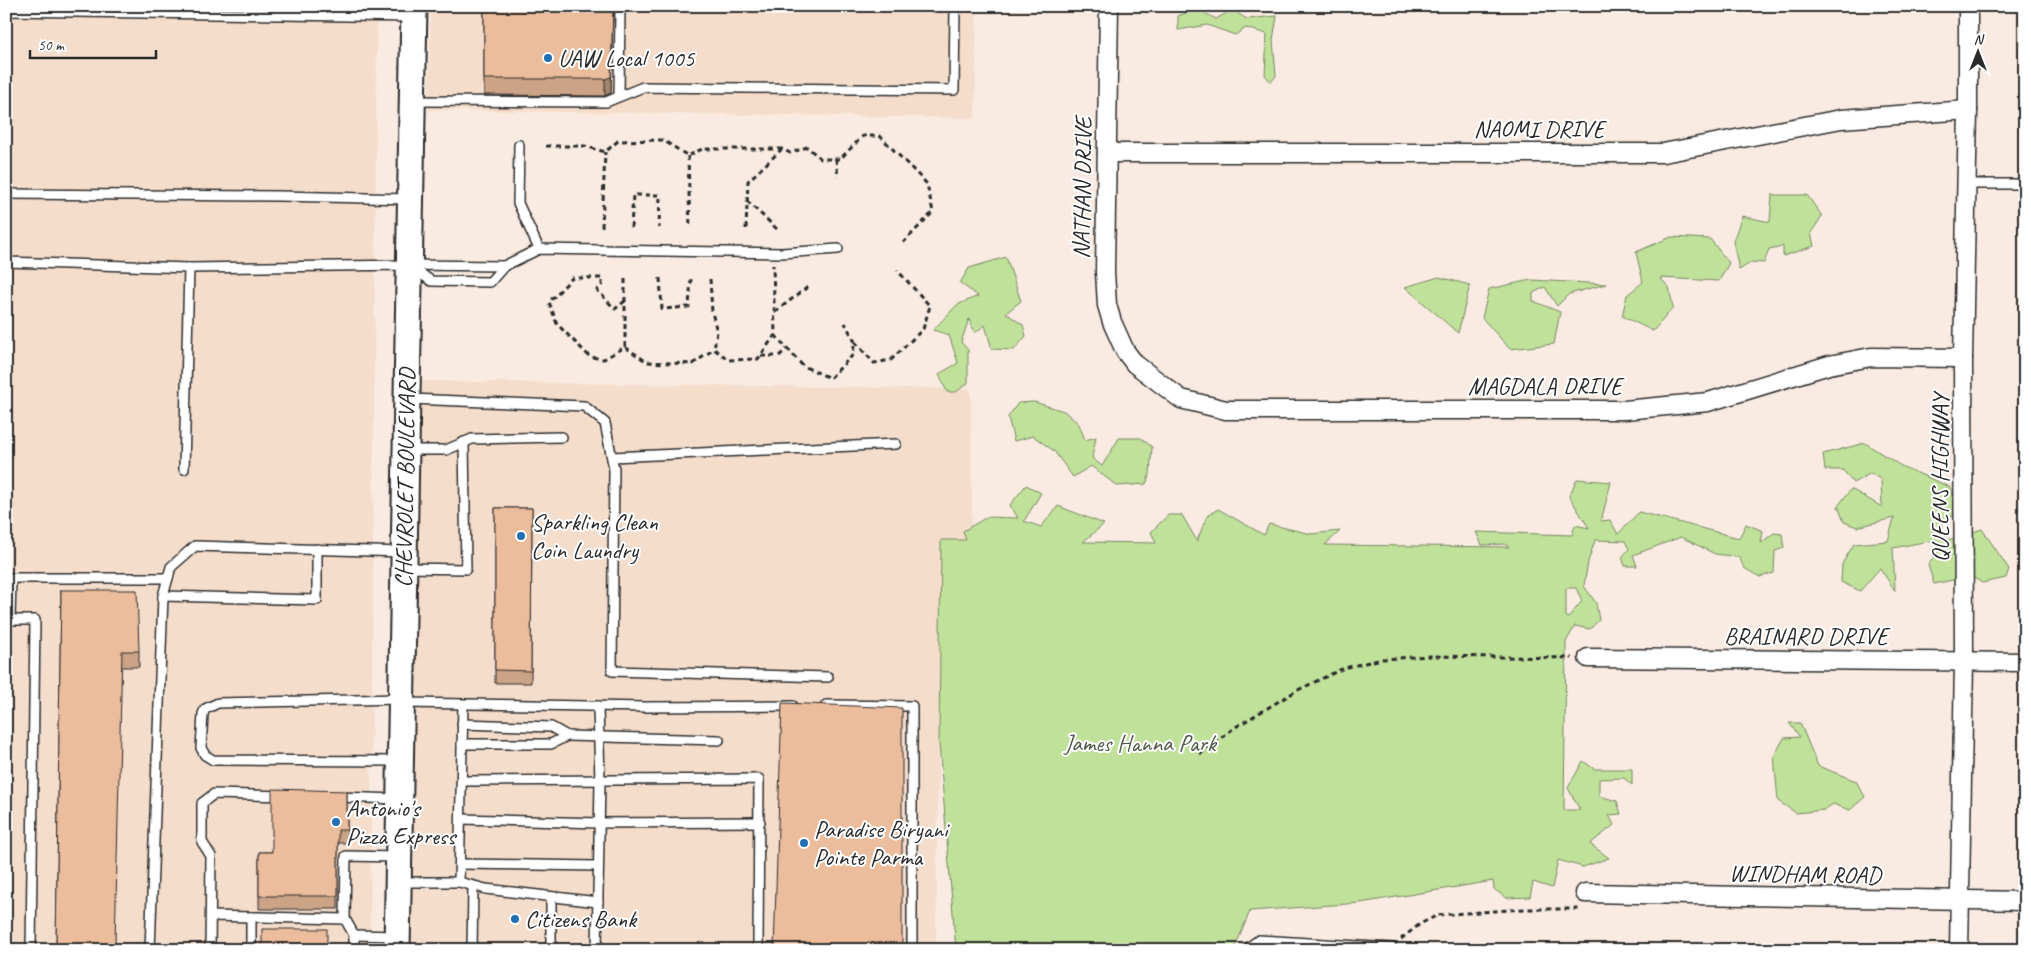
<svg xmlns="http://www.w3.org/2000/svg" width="2031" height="956" viewBox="0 0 2031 956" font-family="Caveat,sans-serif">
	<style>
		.built { fill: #f5ddcc }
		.green { fill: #c0e19a; stroke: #768662; fill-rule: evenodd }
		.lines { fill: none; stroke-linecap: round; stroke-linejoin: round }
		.service-casing { stroke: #2b2b2b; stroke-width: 12 }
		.minor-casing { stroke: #2b2b2b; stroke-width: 21 }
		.secondary-casing { stroke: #2b2b2b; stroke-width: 29 }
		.path { stroke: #2b2b2b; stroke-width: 3; stroke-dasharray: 5 4; stroke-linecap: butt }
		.service { stroke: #fff; stroke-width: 9 }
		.minor { stroke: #fff; stroke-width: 18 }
		.secondary { stroke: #fff; stroke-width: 25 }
		.wall { fill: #cba386; stroke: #2b2b2b }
		.shaded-wall { fill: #a5846d; stroke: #2b2b2b }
		.building { fill: #ecbd9c; stroke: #2b2b2b }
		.poi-dot { fill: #1f6fb2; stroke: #fff; stroke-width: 2 }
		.labels { text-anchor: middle; stroke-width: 4; stroke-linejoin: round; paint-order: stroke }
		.poi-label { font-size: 24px; fill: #2b2b2b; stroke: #fff; text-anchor: start }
		.street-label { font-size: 24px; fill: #2b2b2b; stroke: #fff }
		.park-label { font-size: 24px; fill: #505847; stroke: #fff }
	</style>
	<rect width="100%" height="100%" fill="#f9ebe1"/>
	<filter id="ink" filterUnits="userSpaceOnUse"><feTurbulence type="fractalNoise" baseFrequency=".02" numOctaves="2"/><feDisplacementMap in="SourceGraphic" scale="10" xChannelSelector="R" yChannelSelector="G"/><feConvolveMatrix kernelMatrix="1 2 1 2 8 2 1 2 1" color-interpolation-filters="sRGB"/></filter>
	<g filter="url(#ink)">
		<!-- built -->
		<g class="built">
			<polygon points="6,6 377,6 370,950 6,950"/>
			<polygon points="431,6 977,6 975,118 428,110"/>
			<polygon points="421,381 971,389 972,540 941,540 936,950 406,950"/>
		</g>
		<!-- green -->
		<g class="green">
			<polygon points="1197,9 1216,19 1232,10 1247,19 1277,16 1273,40 1276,76 1271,82 1265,75 1267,34 1246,28 1235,35 1207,25 1178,30 1178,16"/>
			<polygon points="1772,195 1807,195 1822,216 1811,233 1814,246 1783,256 1783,246 1769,249 1764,263 1752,262 1739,270 1733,241 1742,216 1770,222"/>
			<polygon points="1671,237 1710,239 1729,263 1719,281 1660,278 1669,287 1673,308 1653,331 1622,316 1627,295 1643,282 1636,252"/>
			<polygon points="1006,257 1021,301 1006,313 1023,325 1026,336 1014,350 992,349 985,325 975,333 969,319 961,342 968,350 968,383 956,392 947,392 939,374 958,363 949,335 933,330 957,305 978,296 960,283 969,268"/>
			<polygon points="1439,277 1470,285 1458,333 1405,287"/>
			<polygon points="1531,280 1606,284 1569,294 1557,306 1545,287 1533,293 1533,301 1560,312 1554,344 1510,349 1482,318 1489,289"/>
			<polygon points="2024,288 2025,288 2025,390 2020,390"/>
			<polygon points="1034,402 1064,411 1079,424 1085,440 1096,437 1092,458 1102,466 1119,438 1141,438 1152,447 1150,474 1146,484 1117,486 1091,466 1073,477 1054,451 1033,436 1014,441 1008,417 1018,403"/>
			<polygon points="1865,443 1901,466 1950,487 1956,512 1932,532 1948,540 1982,529 2009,569 2006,578 1982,583 1971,576 1934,584 1928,565 1941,548 1929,541 1893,548 1895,591 1880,568 1860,591 1841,582 1842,564 1854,544 1888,541 1894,518 1857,527 1844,522 1838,506 1851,489 1882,507 1881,480 1871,473 1853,483 1843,470 1825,470 1823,454"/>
			<path d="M1577 479 1611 482 1601 521 1610 520 1618 534 1639 512 1739 538 1746 524 1763 531 1761 543 1774 533 1782 534 1784 548 1775 551 1774 573 1760 577 1744 568 1739 557 1715 554 1681 537 1633 555 1637 566H1625L1622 557 1629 549 1625 541 1595 540 1588 562 1584 586 1596 603 1599 620 1590 629 1575 626 1566 642 1564 810H1580L1568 788 1583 761 1594 769H1632V785L1624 778 1599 779V796L1617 801 1621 814 1609 815 1614 825 1590 844 1609 858 1583 867 1558 860 1552 888 1533 882 1530 897 1506 898 1494 889 1493 881 1360 903 1250 911 1234 950H956L939 744 941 540H966L963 531 987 517 1018 518 1010 505 1026 485 1041 493 1024 521 1041 527 1058 506 1104 524 1083 542 1156 543 1151 532 1168 515H1182L1197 541 1207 516 1218 509 1264 535 1269 524 1311 534 1340 531 1325 545 1509 547 1505 544 1482 545 1476 532 1572 535 1575 525 1589 528 1569 496ZM1566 588H1576L1582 601 1568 618 1566 616Z"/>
			<polygon points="1789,723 1800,723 1818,766 1856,781 1865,797 1850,810 1833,804 1824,810 1796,813 1778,801 1774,756 1784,738 1800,737"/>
		</g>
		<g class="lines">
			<!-- service casing -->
			<g class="service-casing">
				<g id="service">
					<polyline points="6,11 413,17"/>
					<polyline points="619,96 620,6"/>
					<polyline points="414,101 606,102 643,87 954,90 955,6"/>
					<polyline points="2025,108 2025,177"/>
					<polyline points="519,145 518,203 539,249"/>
					<polyline points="1967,184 2025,184"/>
					<polyline points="6,194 279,196 410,199"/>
					<polyline points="6,262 189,268"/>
					<polyline points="412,267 431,281 490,282 504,266 539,249 782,253 838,249"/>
					<polyline points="410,399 584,406 605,423 614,469 612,671 828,677"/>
					<polyline points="408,450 446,450 472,439 562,437"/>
					<polyline points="612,457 896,444"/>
					<polyline points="184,469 189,268 409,265 504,266"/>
					<polyline points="406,568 466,569 464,442"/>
					<polyline points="6,578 168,578"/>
					<polyline points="163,596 317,600 317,549"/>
					<polyline points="6,620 35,620 31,950"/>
					<polyline points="10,620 11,578"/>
					<polyline points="404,703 646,707 793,706"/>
					<polyline points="826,705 912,706 912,950"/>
					<polyline points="462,724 551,727 567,736 719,740"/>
					<polyline points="462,744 551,744 567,736"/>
					<polyline points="398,761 213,760 205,755 201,748 203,714 205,709 218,703 401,699"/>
					<polyline points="462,781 759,779 758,950"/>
					<polyline points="337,797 399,799"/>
					<polyline points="461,819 599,823 760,822"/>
					<polyline points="460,864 598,866"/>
					<polyline points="401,882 459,882 486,889 598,902"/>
					<polyline points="459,882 463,705"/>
					<polyline points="211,916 345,919 354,935 354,950"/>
					<polyline points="251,917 251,950"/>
					<polyline points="345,919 346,856 397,857"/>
					<polyline points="354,935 396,936"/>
					<polyline points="150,950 163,596 171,567 195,546 404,552"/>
					<polyline points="210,950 211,856 202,842 202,803 214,794 284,796"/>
					<polyline points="472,950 473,887"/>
					<polyline points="551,950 551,897"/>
					<polyline points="597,950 600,781 598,706"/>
					<polyline points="1245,950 1259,940 1392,948"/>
				</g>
			</g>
			<!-- minor casing -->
			<g class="minor-casing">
				<g id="minor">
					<polyline points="1109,6 1105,272 1107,305 1112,322 1125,351 1135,364 1181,399 1226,410 1625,410 1708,402 1829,365 1871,357 1963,358"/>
					<polyline points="1107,153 1663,153 1841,119 1968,110"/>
					<polyline points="1588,658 2025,662"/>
					<polyline points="1585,893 2025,901"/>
					<polyline points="1959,950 1964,661 1963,358 1968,110 1968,6"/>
				</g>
			</g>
			<!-- secondary casing -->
			<g class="secondary-casing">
				<polyline id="secondary" points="397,950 414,6"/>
			</g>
			<!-- path -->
			<g class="path">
				<polyline points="546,146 585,146 605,152 618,141 663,140 688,156 702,149 782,149 790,153 807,147 821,159 840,159 863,136 880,136 927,184 933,212 903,243"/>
				<polyline points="688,156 690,228"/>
				<polyline points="836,159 838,177"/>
				<polyline points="747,201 777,229"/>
				<polyline points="602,227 605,152"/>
				<polyline points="631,228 633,195 660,195 659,228"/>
				<polyline points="746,229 748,181 782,149"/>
				<polyline points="660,278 662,309 689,307 691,279"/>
				<polyline points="710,279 712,312 717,332 714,349"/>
				<polyline points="625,301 615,309 597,290 602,285 602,278 572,278 549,302 557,324 590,357 604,359 625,347 647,362 693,364 714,349 729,360 758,359 775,335 773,265"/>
				<polyline points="775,312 809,286"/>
				<polyline points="775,335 803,366 830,378 852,356 855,342 845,323"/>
				<polyline points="855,342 874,363 891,360 923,329 930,306 897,270"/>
				<polyline points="625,347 625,278"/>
				<polyline points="761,356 779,356 787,349"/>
				<polyline points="1200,754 1234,728 1296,691 1344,668 1382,659 1430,656 1572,658"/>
				<polyline points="1401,939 1420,924 1438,915 1524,909 1579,909"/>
			</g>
			<!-- service -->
			<use href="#service" class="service"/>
			<!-- minor -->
			<use href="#minor" class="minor"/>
			<!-- secondary -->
			<use href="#secondary" class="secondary"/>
		</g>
		<!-- wall -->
		<g class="wall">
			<polygon points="484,6 613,6 611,93 605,96 484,95"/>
			<polygon points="495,508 532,508 531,683 495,683"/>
			<polygon points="61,590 139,651 139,667 122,667 56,950"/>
			<polygon points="347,791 347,843 338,843 338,909 259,909 259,852 272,852"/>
		</g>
		<!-- shaded-wall -->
		<polygon class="shaded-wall" points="613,13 611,93 605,96 605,79"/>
		<!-- building -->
		<g class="building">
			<polygon points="484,6 613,6 611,77 605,79 484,79"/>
			<polygon points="495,508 532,508 531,671 495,670"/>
			<polygon points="61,590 137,590 139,651 122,651 115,945 134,946 134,950 56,950"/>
			<polygon points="782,703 902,708 902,950 774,950"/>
			<polygon points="272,789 347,791 347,830 338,830 338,896 259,896 259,852 272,852"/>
			<rect x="262" y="929" width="65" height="21"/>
		</g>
	</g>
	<!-- markers -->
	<g class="poi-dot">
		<circle cx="548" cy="58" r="5"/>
		<circle cx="521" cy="536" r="5"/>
		<circle cx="336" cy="822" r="5"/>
		<circle cx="804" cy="843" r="5"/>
		<circle cx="515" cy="919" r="5"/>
	</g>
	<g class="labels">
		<!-- poi labels -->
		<g class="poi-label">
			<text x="558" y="66">UAW Local 1005</text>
			<text x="531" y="530">Sparkling Clean<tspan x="531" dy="28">Coin Laundry</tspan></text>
			<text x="346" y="816">Antonio's<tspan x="346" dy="28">Pizza Express</tspan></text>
			<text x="814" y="837">Paradise Biryani<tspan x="814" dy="28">Pointe Parma</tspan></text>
			<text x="525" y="927">Citizens Bank</text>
		</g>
		<!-- street labels -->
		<g class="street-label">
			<text x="1539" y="137">NAOMI DRIVE</text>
			<text transform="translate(1082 188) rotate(-89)" y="8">NATHAN DRIVE</text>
			<text x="1545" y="394">MAGDALA DRIVE</text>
			<text transform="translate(405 478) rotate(-89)" y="8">CHEVROLET BOULEVARD</text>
			<text transform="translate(1940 478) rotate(-90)" y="8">QUEENS HIGHWAY</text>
			<text x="1806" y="644">BRAINARD DRIVE</text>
			<text transform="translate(1805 874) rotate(1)" y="8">WINDHAM ROAD</text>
		</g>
		<!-- park labels -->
		<g class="park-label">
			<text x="1140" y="751">James Hanna Park</text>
		</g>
	</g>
	<!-- margin -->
	<rect width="2031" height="956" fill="none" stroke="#fff" stroke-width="25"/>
	<rect x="12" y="12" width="2006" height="931" fill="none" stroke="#2b2b2b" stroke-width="2" filter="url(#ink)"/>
	<!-- north arrow -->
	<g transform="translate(1978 52)" stroke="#ffffff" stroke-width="4" paint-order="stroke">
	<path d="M0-4L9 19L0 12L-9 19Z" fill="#2b2b2b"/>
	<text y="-8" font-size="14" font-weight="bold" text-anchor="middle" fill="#2b2b2b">N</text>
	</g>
	<!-- scale -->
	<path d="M30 50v8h126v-8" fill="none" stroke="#2b2b2b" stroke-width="2.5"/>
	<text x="38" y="50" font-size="15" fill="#2b2b2b" stroke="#ffffff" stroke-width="4" paint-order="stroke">50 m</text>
</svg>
